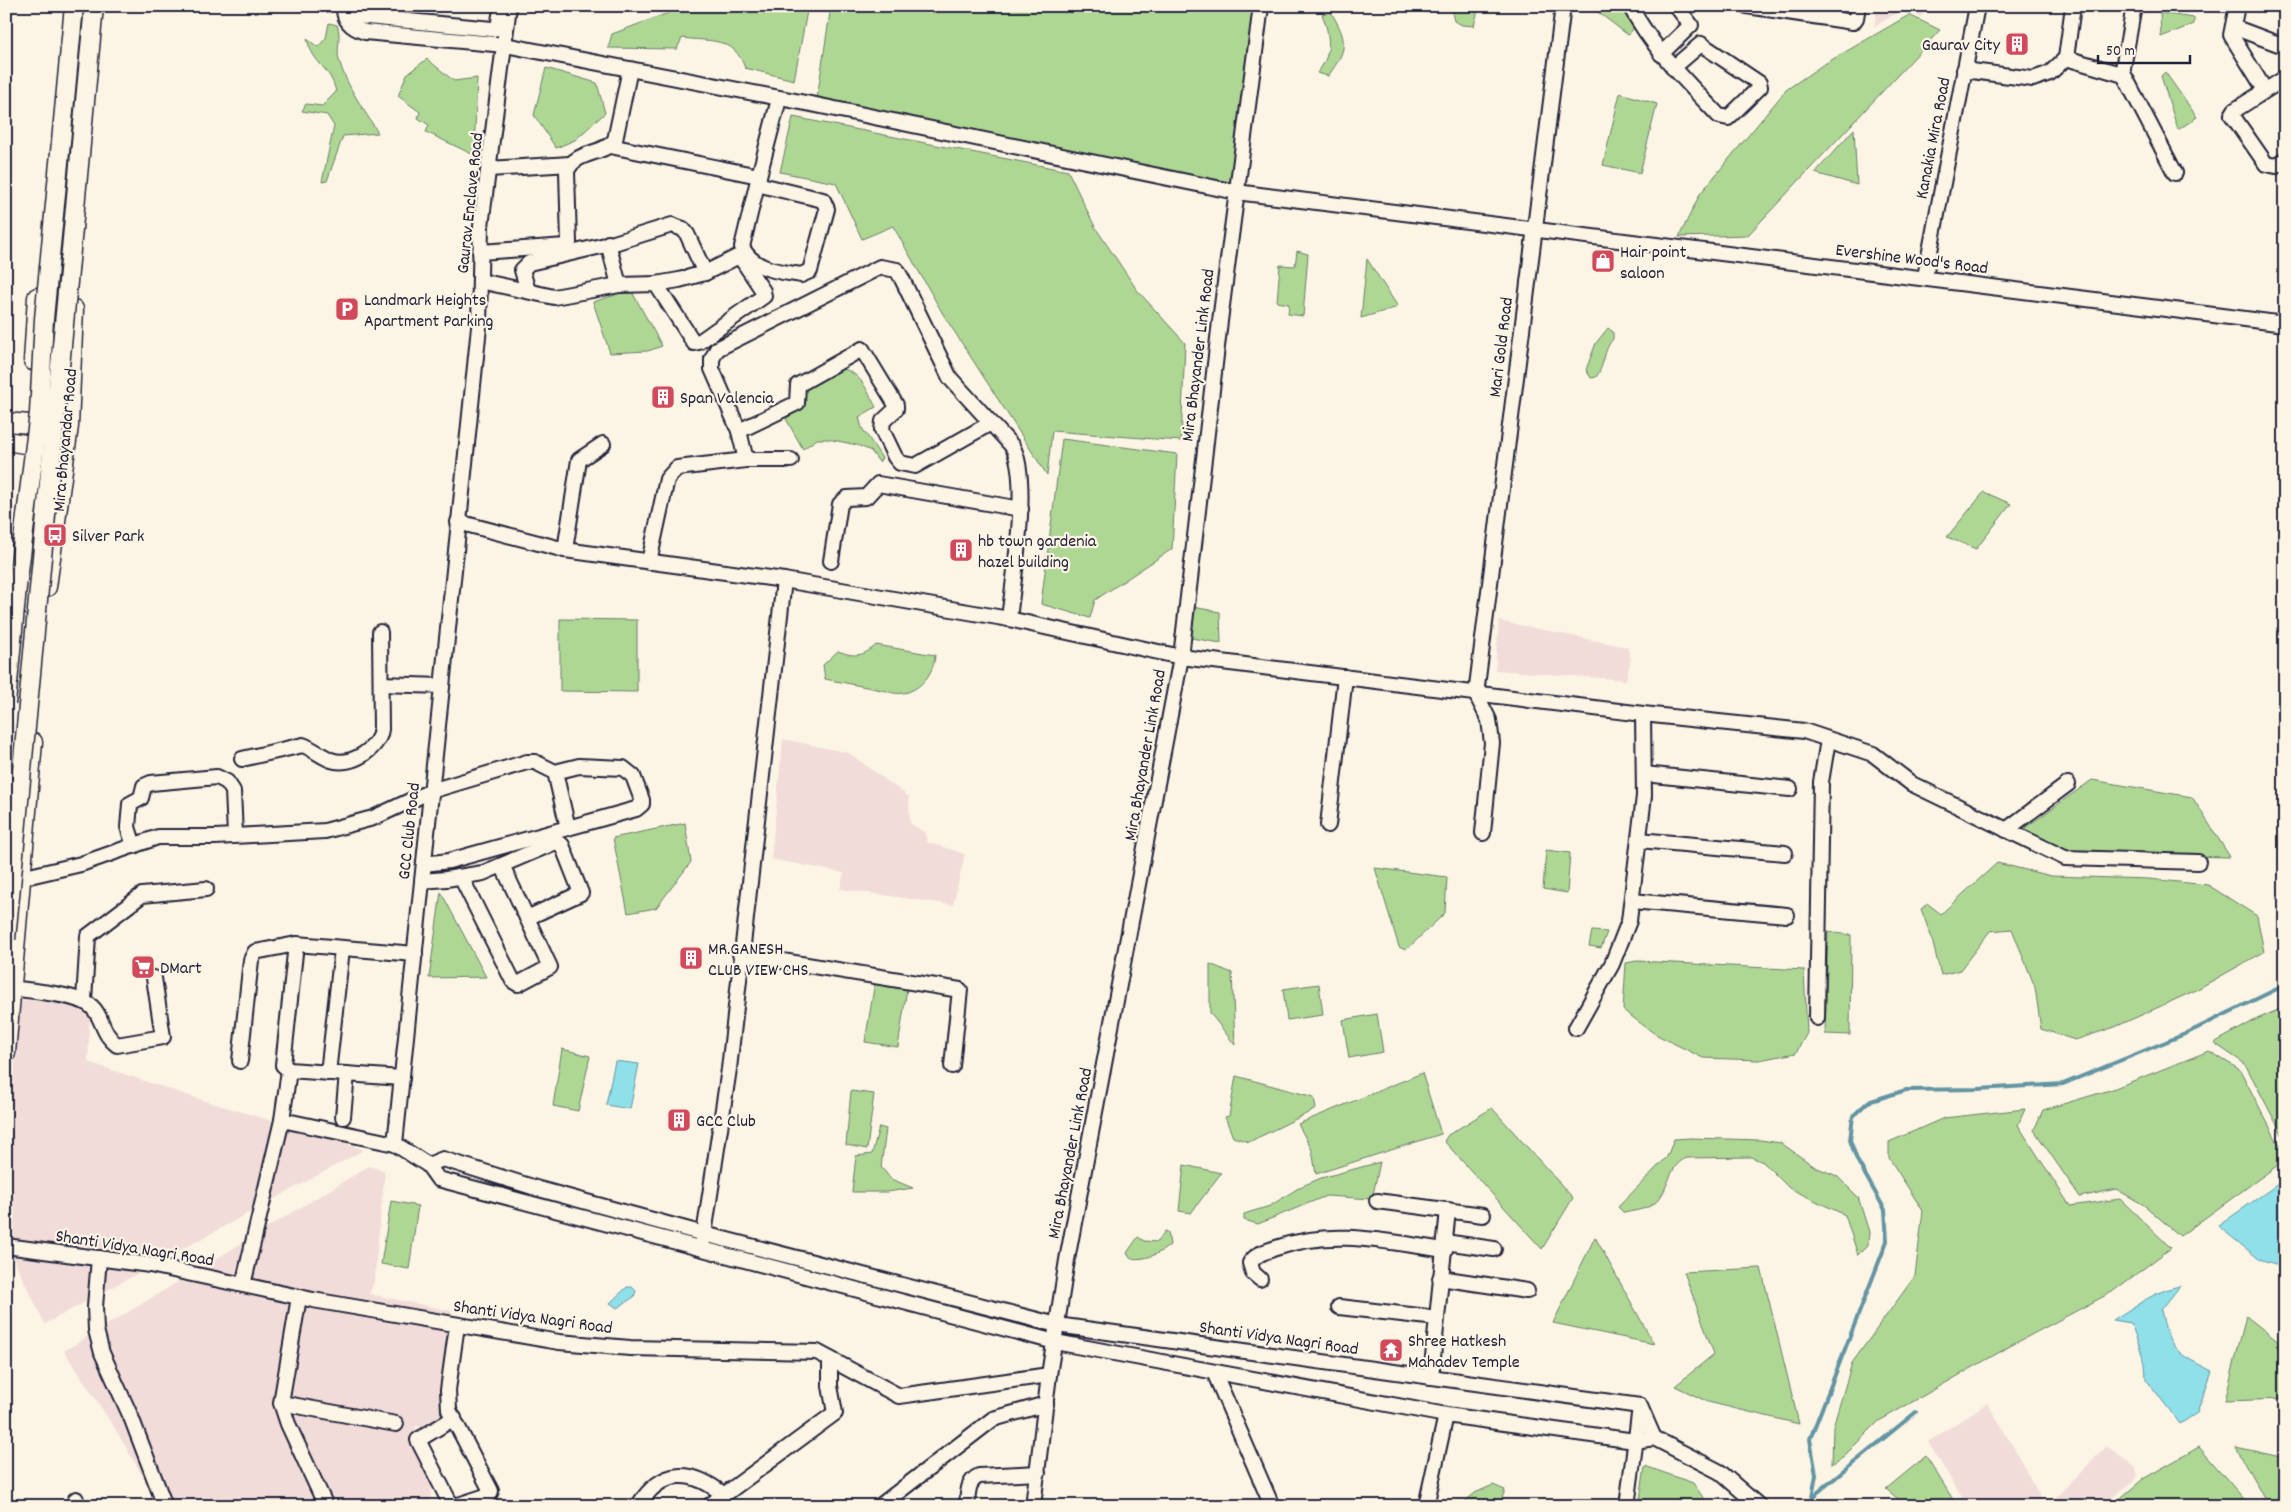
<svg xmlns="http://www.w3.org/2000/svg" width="2291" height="1512" viewBox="0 0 2291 1512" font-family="Dekko,sans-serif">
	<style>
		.built { fill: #f1dcd9 }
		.green { fill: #afd794; stroke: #687c68 }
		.water { fill: #8fe0e9; stroke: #6394a3 }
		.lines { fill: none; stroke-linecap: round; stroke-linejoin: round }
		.stream { stroke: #6394a3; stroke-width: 4 }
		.minor-casing { stroke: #22223b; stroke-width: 18 }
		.major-casing { stroke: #22223b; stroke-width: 21 }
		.minor { stroke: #fcf5e5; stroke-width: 14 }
		.major { stroke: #fcf5e5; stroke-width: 18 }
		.major-bridge-casing { stroke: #22223b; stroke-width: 21; stroke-linecap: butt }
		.major-bridge { stroke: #fcf5e5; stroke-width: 18 }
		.labels { text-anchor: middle; stroke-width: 4.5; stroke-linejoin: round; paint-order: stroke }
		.poi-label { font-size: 18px; fill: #22223b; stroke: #fcf5e5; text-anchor: start }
		.street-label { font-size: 18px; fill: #22223b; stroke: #fcf5e5 }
	</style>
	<rect width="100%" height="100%" fill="#fcf5e5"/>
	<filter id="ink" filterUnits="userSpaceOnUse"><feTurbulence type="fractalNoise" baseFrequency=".02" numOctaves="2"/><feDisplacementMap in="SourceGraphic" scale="10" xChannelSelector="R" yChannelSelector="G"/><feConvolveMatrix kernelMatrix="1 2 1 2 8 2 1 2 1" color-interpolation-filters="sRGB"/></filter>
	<g filter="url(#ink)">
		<!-- built -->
		<g class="built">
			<polygon points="1878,6 1955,6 1953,11 1926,8 1921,17 1905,8 1874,27"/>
			<polygon points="1499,621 1627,647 1631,659 1626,680 1495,670"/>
			<polygon points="783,739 849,753 909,797 910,823 925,833 927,842 965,854 953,905 840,889 844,873 771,859"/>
			<polygon points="19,1000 83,1003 90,1007 88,1062 205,1101 334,1139 364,1150 45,1324 6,1244 6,1189"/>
			<polygon points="369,1166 385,1171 374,1282 369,1294 452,1311 442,1427 415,1426 432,1475 430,1506 160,1506 114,1427 64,1351"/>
			<polygon points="1987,1403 2014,1448 2045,1506 1967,1506 1928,1442"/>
			<polygon points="2107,1446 2136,1468 2138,1477 2110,1499 2110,1506 2047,1506"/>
		</g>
		<!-- green -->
		<g class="green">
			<path d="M687 6H808L794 80 745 68C734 36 711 42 682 38L677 49 608 48 612 34Z"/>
			<polygon points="831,6 1261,6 1236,192 816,105"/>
			<polygon points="1479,6 1474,26 1462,25 1454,21 1451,8 1434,7 1428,13 1402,7"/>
			<polygon points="1590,6 1630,6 1636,26 1628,35"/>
			<path d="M1331 12C1348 41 1348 49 1328 76L1317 73C1333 54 1330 35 1322 14Z"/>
			<polygon points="2160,13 2194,18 2194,24 2161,37"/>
			<polygon points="1909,15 1940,30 1748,235 1679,237 1700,194 1786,90 1821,66"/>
			<path d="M329 23 337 25C342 37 336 48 339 60 347 88 364 109 378 133L343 136 327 181 322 182 334 126 327 115 302 111 306 104 322 106 336 92C331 67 313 65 307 39L318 47 326 38Z"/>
			<polygon points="427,59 454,81 477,78 474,155 426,132 429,125 418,118 420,112 398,96 407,74"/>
			<polygon points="546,68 597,83 605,113 575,140 556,148 534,115"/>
			<polygon points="2165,72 2197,117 2178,130 2161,76"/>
			<polygon points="1620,93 1657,104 1640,173 1603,165"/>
			<polygon points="793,117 1068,171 1095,227 1137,290 1185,343 1181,441 1052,431 1047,475 943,314 893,226 862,239 836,183 780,172"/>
			<polygon points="1854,129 1857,185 1815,173"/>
			<polygon points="1297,251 1308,254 1303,316 1288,314 1289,304 1277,302 1280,265 1295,266"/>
			<polygon points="1367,259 1398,307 1361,318"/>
			<polygon points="631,290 662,346 648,351 610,353 593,302"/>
			<path d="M1608 328 1613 332V339C1603 349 1605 366 1596 377L1591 378 1586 370 1596 343Z"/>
			<path d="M841 368C862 374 866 389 876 407L859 417 862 428 882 458 879 462 871 451 857 445 828 439H817L803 449 786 419 801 406 799 389Z"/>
			<polygon points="1062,439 1177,454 1172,549 1095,600 1090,618 1041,604"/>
			<polygon points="1984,492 2011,504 1976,549 1947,537"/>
			<polygon points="1193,607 1220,612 1221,643 1191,638"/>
			<polygon points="560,619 637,620 637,692 560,691"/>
			<path d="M876 645 935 655C934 679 910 701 887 691L825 679 823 665 838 651C854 657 863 657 876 645Z"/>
			<polygon points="2092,780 2192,797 2230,857 2071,854 2022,830"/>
			<polygon points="685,823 691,862 656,908 628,913 613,838"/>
			<polygon points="1546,850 1570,853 1567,893 1543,889"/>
			<polygon points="1997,863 2051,876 2149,879 2208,885 2257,916 2264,952 2194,991 2115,1027 2075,1040 2041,1029 2035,987 2012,929 1990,931 1960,970 1941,975 1931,936 1921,909 1928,904 1941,914"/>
			<polygon points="1375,868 1447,877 1445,913 1406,950 1399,947"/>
			<polygon points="441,892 486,977 429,978"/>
			<polygon points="1592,931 1607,932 1601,948 1589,946"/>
			<polygon points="1828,932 1851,935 1850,1035 1825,1034"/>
			<polygon points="1637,961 1804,970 1807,1033 1796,1053 1759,1060 1703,1058 1655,1034 1623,1010 1626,963"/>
			<polygon points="1210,964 1232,973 1235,1045 1210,1013"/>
			<polygon points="875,982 907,988 898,1047 865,1042"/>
			<polygon points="1319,984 1323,1015 1287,1020 1283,989"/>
			<polygon points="2285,1007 2285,1140 2245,1064 2214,1043 2257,1019"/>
			<polygon points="1377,1014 1383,1052 1349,1058 1343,1020"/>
			<polygon points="562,1049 590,1056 578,1111 553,1106"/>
			<polygon points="2209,1051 2240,1070 2278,1143 2285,1150 2285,1160 2180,1236 2144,1205 2116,1189 2080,1197 2034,1130 2043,1110 2110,1090"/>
			<polygon points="1422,1073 1441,1134 1316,1174 1312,1150 1298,1124"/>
			<polygon points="1236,1076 1314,1097 1316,1109 1249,1142 1233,1137 1225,1117 1229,1116"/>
			<polygon points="851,1091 874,1094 867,1149 846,1145"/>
			<polygon points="1492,1108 1573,1198 1542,1249 1444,1141 1448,1135"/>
			<polygon points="2025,1109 2018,1125 2070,1206 2120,1199 2171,1248 2112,1292 2012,1345 1879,1421 1844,1456 1832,1464 1833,1427 1852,1363 1915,1276 1923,1211 1889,1158 1889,1142 1944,1118"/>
			<polygon points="879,1127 886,1129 881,1167 891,1179 913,1188 887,1192 852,1192 856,1156 872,1154"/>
			<path d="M1691 1138 1760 1140 1781 1143 1815 1167 1837 1176 1858 1197 1869 1232 1868 1245 1858 1255 1845 1215 1789 1188 1763 1162 1751 1157 1687 1158C1666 1165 1670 1197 1650 1206 1643 1210 1632 1211 1624 1213L1618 1207 1667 1157 1674 1139Z"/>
			<polygon points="1380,1162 1372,1199 1326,1196 1258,1224 1244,1220 1244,1214 1270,1206 1300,1187 1321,1178"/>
			<polygon points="1184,1165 1221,1173 1191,1213 1179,1211"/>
			<polygon points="391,1201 418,1206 409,1269 381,1264"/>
			<path d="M1165 1231 1168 1232 1170 1245C1159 1254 1145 1261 1130 1258L1127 1253 1138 1237 1144 1241 1157 1242Z"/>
			<polygon points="1595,1237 1654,1344 1553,1323"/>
			<polygon points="1761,1268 1799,1424 1708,1402 1675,1386 1714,1354 1684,1272"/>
			<polygon points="2246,1316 2285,1347 2285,1399 2225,1401"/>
			<polygon points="2199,1447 2250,1506 2116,1506 2116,1502 2143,1479"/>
			<polygon points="2236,1447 2285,1458 2285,1506 2268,1506"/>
			<polygon points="1926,1456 1957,1506 1907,1506 1886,1489"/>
			<polygon points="1645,1466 1693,1483 1709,1506 1639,1506"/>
			<polygon points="1493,1485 1505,1490 1499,1506 1459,1506 1475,1493"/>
		</g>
		<!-- water -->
		<g class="water">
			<polygon points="615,1061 639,1064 630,1109 606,1105"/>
			<polygon points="2285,1179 2285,1267 2259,1259 2218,1226"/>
			<path d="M2180 1286 2161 1310C2169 1350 2176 1353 2212 1371L2197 1413 2180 1424 2146 1379 2145 1363 2131 1323 2113 1320C2134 1307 2156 1290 2180 1286Z"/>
			<polygon points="627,1287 632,1287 636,1291 634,1297 617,1308 610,1303"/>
		</g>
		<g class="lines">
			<!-- stream -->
			<polyline class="stream" points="1916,1412 1812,1497 1816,1475 1810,1439 1887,1241 1885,1210 1857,1160 1850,1140 1853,1116 1868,1102 1906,1090 1978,1089 2063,1084 2185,1034 2285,985"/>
			<!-- minor casing -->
			<g class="minor-casing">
				<g id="minor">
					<path d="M344 6C343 21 352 28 365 32L505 45 816 105 1236 192 2285 324"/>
					<path d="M1630 6C1653 49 1686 81 1719 116L1728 118 1760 87 1759 83 1701 44 1673 68"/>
					<polyline points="1747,6 1853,22 1856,18 1858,6"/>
					<polyline points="2237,6 2231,35 2265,90"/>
					<polyline points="357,16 492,29 498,28 500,15 504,15"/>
					<polyline points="2233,27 2281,45 2285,44"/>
					<polyline points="1661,54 1691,25 1676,6"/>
					<polyline points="2066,58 2073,6"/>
					<polyline points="1964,70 2033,79 2050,73 2066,58 2124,75 2175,173"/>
					<polyline points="2122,74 2134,6"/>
					<polyline points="2285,78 2235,110 2232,115 2266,164 2276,166 2285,160"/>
					<polyline points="610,146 759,176 779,99"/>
					<polyline points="489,169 570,164"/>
					<path d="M757 184 823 200 827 209 810 271 801 275C778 271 753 270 742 247L759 176"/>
					<polyline points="608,243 619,285"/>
					<path d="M480 252 566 246 569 243 567 171C576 150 602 156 615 140L630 69"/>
					<polyline points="1925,277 1977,6"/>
					<polyline points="480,281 554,297 619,285 656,284 679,280 705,273 737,257 741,258 763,291 764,296 699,342 694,343 656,284"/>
					<polyline points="528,291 522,270 529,263 614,243 672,225 683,229 687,234 705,273"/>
					<polyline points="739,431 797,403 798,385 862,349 896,405 896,409 883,421 882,430 895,457 900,463 915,466 991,423"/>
					<polyline points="746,460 791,460"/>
					<polyline points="458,522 565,550 784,580 1009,619 1181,657 1643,714 1804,731 1873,754 1912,784 2065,858 2198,862"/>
					<polyline points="565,550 579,460 603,444"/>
					<polyline points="831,561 840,504 847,498 866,497 878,484 1021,509"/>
					<path d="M649 562 667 479 677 468 746 460 739 431 712 369V359L717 349 880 267 897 270 902 279 950 378 1012 446C1031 477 1013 581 1009 619"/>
					<polyline points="381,684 442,686"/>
					<path d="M242 759 303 745C313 749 321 756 331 760 351 767 379 749 381 729L380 632"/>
					<polyline points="555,772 568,828"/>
					<polyline points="1644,774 1790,789"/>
					<polyline points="1328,825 1345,677"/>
					<polyline points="2006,830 2068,784"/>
					<polyline points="1483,833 1492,743 1489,720 1476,694 1563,6"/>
					<polyline points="1639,840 1785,853"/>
					<polyline points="134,846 128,827 130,804 141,798 144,786 151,783 217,777 227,782 233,791 235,835"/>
					<polyline points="461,877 513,981 518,984 550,967 527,918"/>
					<polyline points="21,878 81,864 158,837 215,837 325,831 373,818 431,791 527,762 535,762 555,772 579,766 623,768 633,776 642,800 642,804 636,809 449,861 424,864"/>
					<polyline points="422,881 446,879 483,873 556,842 562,845 581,893 527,918 502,865"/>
					<polyline points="1632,901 1787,915"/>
					<polyline points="296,944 283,1065 289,1070 402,1078"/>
					<polyline points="740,954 960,990 952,1066"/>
					<path d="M10 988C30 991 79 994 92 1007 103 1017 101 1033 117 1045L163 1037 154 978"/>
					<polyline points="84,1000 88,936 142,895 206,889"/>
					<polyline points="1817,1018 1821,782 1828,740"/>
					<polyline points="1576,1028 1612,964 1629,921 1644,796 1643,714"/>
					<polyline points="240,1061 251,960 255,952 296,944 415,954"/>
					<polyline points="328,1073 342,949"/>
					<polyline points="343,1117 347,1074"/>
					<polyline points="282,1120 289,1070"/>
					<polyline points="395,1144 479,327 481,226 509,6"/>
					<polyline points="1377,1201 1483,1215"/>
					<polyline points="703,1241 729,1069 784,580"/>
					<polyline points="1445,1242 1494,1249"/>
					<polyline points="6,1246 150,1265 313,1300 559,1342 630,1348 817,1352 899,1396 1049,1375"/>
					<polyline points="99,1258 95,1307 96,1330 102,1353 131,1417 165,1506"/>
					<polyline points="1440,1278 1527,1291"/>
					<path d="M1260 1279 1253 1273 1250 1263C1257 1253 1265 1252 1276 1248 1333 1228 1387 1242 1445 1250"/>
					<polyline points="243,1285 282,1120 395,1144 428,1165 438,1179 1055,1342 1446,1415 1635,1441 1654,1438 1640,1406 1057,1325 704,1234 539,1189 443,1159 428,1165"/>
					<polyline points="299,1297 281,1403 288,1424 326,1506"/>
					<polyline points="1339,1307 1437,1318"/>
					<polyline points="1214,1372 1272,1506"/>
					<polyline points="1431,1377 1448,1210"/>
					<polyline points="281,1403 396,1424"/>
					<polyline points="454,1418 418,1440 449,1501 455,1506"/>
					<polyline points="1654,1438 1720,1472 1759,1506"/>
					<polyline points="74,1506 76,1499"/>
					<polyline points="455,1506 489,1495 491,1491 449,1410 448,1390 457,1325"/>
					<path d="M638 1506C662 1468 691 1468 724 1495"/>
					<polyline points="709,1506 835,1413 830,1386 830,1359"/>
					<polyline points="880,1506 993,1419 1046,1404"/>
					<path d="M967 1506C968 1494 967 1481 979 1476L1038 1473"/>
					<polyline points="1033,1506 1049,1375 1067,1260 1181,657 1220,321 1261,6"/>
					<polyline points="1426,1506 1446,1415"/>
					<polyline points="1627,1506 1640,1407"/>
				</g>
			</g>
			<!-- major casing -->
			<g class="major-casing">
				<g id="major">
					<polyline points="33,361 37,297"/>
					<polyline points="6,422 53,426"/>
					<polyline points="6,441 50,448"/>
					<polyline points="47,587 69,426 74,309"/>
					<polyline points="6,1053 33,742"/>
				</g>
			</g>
			<!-- minor -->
			<use href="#minor" class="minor"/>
			<!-- major -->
			<use href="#major" class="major"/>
			<!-- major-bridge casing -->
			<g class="major-bridge-casing">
				<g id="major-bridge">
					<polyline points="6,704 17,587 39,413 44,319 74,6"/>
					<polyline points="6,939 94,6"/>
				</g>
			</g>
			<!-- major-bridge -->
			<use href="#major-bridge" class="major-bridge"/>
		</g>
	</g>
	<!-- icons -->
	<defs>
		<g id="building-square" transform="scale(1.25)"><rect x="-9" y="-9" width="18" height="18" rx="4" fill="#d1495b" stroke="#fcf5e5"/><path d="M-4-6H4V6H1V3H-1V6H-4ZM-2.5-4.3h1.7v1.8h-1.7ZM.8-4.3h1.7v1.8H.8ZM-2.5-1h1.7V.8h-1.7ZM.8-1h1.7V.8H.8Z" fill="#fff"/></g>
		<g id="shop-square" transform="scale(1.25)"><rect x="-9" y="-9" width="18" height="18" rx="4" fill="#d1495b" stroke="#fcf5e5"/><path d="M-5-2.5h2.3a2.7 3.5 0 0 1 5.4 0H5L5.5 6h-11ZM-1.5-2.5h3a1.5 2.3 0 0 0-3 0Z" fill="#fff"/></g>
		<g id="parking-square" transform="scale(1.25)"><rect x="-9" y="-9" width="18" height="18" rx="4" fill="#d1495b" stroke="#fcf5e5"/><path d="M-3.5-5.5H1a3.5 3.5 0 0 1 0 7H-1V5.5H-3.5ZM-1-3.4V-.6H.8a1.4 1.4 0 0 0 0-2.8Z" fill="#fff"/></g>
		<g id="bus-square" transform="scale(1.25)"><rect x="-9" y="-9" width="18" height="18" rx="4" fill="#d1495b" stroke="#fcf5e5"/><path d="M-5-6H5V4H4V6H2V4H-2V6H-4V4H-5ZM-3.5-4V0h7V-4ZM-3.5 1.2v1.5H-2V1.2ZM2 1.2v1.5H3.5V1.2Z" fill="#fff"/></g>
		<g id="supermarket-square" transform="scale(1.25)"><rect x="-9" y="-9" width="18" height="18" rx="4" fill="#d1495b" stroke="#fcf5e5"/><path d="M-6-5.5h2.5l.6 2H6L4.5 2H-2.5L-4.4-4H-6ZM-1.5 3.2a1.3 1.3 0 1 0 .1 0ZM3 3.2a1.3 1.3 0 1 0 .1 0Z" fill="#fff"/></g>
		<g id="temple-square" transform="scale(1.25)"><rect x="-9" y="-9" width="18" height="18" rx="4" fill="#d1495b" stroke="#fcf5e5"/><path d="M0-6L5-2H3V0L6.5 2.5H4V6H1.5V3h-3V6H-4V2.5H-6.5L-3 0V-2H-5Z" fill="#fff"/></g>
	</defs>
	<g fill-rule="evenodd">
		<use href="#building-square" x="2017" y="44"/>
		<use href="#shop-square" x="1603" y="261"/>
		<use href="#parking-square" x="347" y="309"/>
		<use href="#building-square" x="663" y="397"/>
		<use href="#bus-square" x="55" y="535"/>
		<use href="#building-square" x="961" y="550"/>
		<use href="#building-square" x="691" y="958"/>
		<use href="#supermarket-square" x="143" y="967"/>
		<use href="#building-square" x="679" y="1120"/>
		<use href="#temple-square" x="1391" y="1350"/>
	</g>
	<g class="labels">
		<!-- poi labels -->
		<g class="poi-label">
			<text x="2000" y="50" text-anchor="end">Gaurav City</text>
			<text x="1620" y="257">Hair point<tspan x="1620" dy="21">saloon</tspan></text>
			<text x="364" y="305">Landmark Heights<tspan x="364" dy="21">Apartment Parking</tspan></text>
			<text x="680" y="403">Span Valencia</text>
			<text x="72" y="541">Silver Park</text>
			<text x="978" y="546">hb town gardenia<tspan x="978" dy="21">hazel building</tspan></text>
			<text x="708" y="954">MR.GANESH<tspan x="708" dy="21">CLUB VIEW CHS</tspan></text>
			<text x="160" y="973">DMart</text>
			<text x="696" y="1126">GCC Club</text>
			<text x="1408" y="1346">Shree Hatkesh<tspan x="1408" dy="21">Mahadev Temple</tspan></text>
		</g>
		<!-- street labels -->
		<g class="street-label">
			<text transform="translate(1932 138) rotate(-79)" y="6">Kanakia Mira Road</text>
			<text transform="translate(469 203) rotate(-84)" y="6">Gaurav Enclave Road</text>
			<text transform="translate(1912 258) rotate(7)" y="6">Evershine Wood's Road</text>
			<text transform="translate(1500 347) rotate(-83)" y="6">Mari Gold Road</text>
			<text transform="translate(1197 355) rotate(-83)" y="6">Mira Bhayander Link Road</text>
			<text transform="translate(64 440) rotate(-85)" y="6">Mira Bhayandar Road</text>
			<text transform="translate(1144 755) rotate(-80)" y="6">Mira Bhayander Link Road</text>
			<text transform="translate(408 831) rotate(-84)" y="6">GCC Club Road</text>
			<text transform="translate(1069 1153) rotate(-79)" y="6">Mira Bhayander Link Road</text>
			<text transform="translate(135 1247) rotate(9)" y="6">Shanti Vidya Nagri Road</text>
			<text transform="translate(533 1316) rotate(8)" y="6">Shanti Vidya Nagri Road</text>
			<text transform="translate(1279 1337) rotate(8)" y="6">Shanti Vidya Nagri Road</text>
		</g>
	</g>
	<!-- margin -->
	<rect width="2291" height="1512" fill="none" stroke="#fcf5e5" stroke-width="25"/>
	<rect x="12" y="12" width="2266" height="1487" fill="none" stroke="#22223b" stroke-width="2" filter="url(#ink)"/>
	<!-- scale -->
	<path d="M2098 55v8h92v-8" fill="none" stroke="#22223b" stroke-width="2.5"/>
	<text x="2106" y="55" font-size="15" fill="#22223b" stroke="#fcf5e5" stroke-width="4" paint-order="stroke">50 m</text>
</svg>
